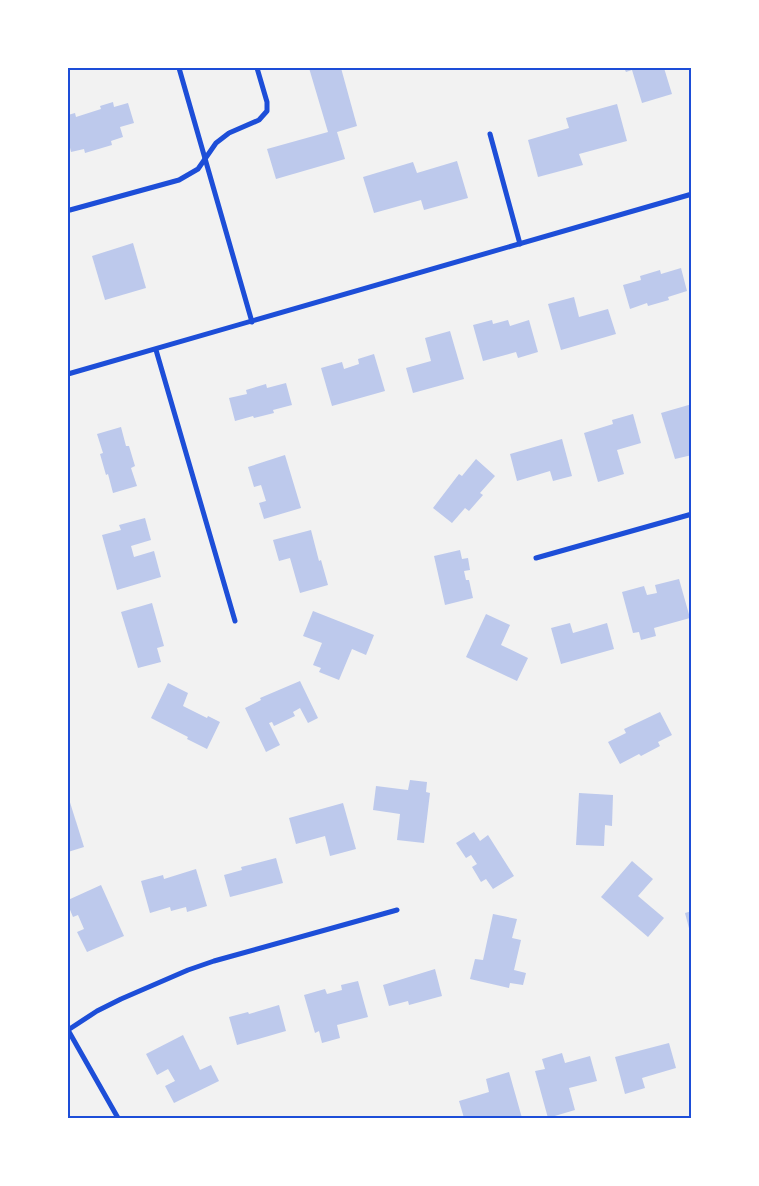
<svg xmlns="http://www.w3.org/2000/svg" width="759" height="1186" viewBox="0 0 759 1186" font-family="Commissioner,sans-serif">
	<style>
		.building { fill: #bdc9ec }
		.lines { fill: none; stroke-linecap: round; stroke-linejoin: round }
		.minor { stroke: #1d4ed8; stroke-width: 5 }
		.neatline { fill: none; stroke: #1d4ed8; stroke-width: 2 }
	</style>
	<rect width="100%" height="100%" fill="#f2f2f2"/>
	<!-- building -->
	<g class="building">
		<polygon points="309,68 341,68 357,126 337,132 345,159 276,179 267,149 328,132"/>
		<polygon points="624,68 664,68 672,94 642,103 632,70 626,72"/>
		<polygon points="113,102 114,107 128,103 134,123 120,127 123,137 111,141 112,145 85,153 84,149 71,152 68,139 68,115 75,113 76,117 101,109 100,106"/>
		<polygon points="617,104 627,141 579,154 583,165 538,177 528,140 569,128 566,118"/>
		<polygon points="457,161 468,198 424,210 421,200 374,213 363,177 413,162 417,173"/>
		<polygon points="133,243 146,288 105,300 92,256"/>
		<polygon points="681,268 687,291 668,297 669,300 648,306 647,303 630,309 623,285 641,280 640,276 660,270 661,274"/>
		<polygon points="574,297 579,317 608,309 616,334 561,350 548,304"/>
		<polygon points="492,320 493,324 508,320 510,326 529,320 538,352 518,358 516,352 483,361 473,325"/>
		<polygon points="450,331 464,379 413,393 406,368 431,361 425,338"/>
		<polygon points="374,354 385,391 332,406 321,368 342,362 344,369 359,364 358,359"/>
		<polygon points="286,383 292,405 273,410 274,413 254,418 253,416 235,421 229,398 247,394 246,390 266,384 267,388"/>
		<polygon points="692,404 692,455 675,459 661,413"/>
		<polygon points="633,414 641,443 617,450 624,474 598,482 584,433 613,424 612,420"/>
		<polygon points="121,427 126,446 129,446 135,466 131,468 137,486 113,493 108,474 106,475 100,454 103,453 97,434"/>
		<polygon points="562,439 572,476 553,481 550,471 517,481 510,454"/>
		<polygon points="285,455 301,508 264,519 259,503 266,501 261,485 254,487 248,467"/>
		<polygon points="476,459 495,476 480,493 483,495 469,511 465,508 452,523 433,508 459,474 462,476"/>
		<polygon points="145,518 151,540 131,546 134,557 154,551 161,577 117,590 102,535 121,530 119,525"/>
		<polygon points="311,530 319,561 321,560 328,585 300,593 290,558 279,561 273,540"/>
		<polygon points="460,550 462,559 468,558 470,570 464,571 466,580 469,580 473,598 445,605 434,556"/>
		<polygon points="679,579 690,618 654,628 656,636 641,640 639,632 633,633 622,592 644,586 647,595 657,593 655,585"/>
		<polygon points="152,603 164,646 157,648 161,662 138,668 121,612"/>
		<polygon points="313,611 374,635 366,655 352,649 339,680 319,672 321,668 313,665 322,643 303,636"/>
		<polygon points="486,614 510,625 501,645 528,658 517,681 466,657"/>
		<polygon points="570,623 573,633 607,623 614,649 561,664 551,628"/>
		<polygon points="300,681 318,718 308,723 300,708 293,712 295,716 274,726 272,722 269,723 280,745 266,752 245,708 261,700 260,698"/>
		<polygon points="168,683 188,693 183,706 207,718 208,716 220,722 207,749 187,739 188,737 151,718"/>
		<polygon points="660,712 672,735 658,742 660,746 641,756 639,754 620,764 608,742 626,733 624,729"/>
		<polygon points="410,780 427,782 426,792 430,793 424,843 397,840 400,814 373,810 376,786 408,790"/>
		<polygon points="579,793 613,795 612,826 605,825 604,846 576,845"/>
		<polygon points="68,796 84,847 68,852"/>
		<polygon points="343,803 356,849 330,856 325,836 296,844 289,818"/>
		<polygon points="474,832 480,841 488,835 514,876 493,889 486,879 481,882 472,867 477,864 471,855 466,858 456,843"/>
		<polygon points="276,858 283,883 230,897 224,875 242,870 241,867"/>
		<polygon points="632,861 653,879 638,896 664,918 648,937 601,897"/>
		<polygon points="196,869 207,906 187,912 186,907 171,911 170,907 150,913 141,881 163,875 164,879"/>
		<polygon points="101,885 124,936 87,952 77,932 84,929 78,915 73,917 68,905 68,900"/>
		<polygon points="692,911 692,936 691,936 685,913"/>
		<polygon points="493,914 517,919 512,938 521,940 514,970 526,973 523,985 510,983 509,988 470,979 475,959 483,960"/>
		<polygon points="435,969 442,996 409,1005 408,1001 389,1006 383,985"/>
		<polygon points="358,981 368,1017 337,1025 340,1038 322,1043 319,1031 315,1033 304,995 325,989 327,994 342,990 341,985"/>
		<polygon points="279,1005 286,1031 237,1045 229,1017 248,1012 249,1014"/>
		<polygon points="183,1035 200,1070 211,1065 219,1081 174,1103 165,1086 175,1081 168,1069 157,1075 146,1054"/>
		<polygon points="669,1043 676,1068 642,1078 645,1088 625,1094 615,1057"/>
		<polygon points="562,1053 565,1063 590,1056 597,1081 569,1088 575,1110 548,1118 535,1071 545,1069 542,1059"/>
		<polygon points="509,1072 522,1118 464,1118 459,1101 489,1092 486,1079"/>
	</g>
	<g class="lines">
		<!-- minor -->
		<g class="minor">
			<polyline points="179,68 252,322"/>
			<polyline points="490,134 520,244"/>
			<polyline points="70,210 179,180 198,169 216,143 229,133 259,120 267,111 267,102 257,68"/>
			<polyline points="156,350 235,621"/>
			<polyline points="68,374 692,194"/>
			<polyline points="536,558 692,514"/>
			<polyline points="68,1030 97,1011 121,999 188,970 214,961 397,910"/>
			<polyline points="68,1030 118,1118"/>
		</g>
	</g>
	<!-- border -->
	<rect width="759" height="1186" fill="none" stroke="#ffffff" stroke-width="138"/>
	<rect x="69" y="69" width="621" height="1048" class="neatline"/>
</svg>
